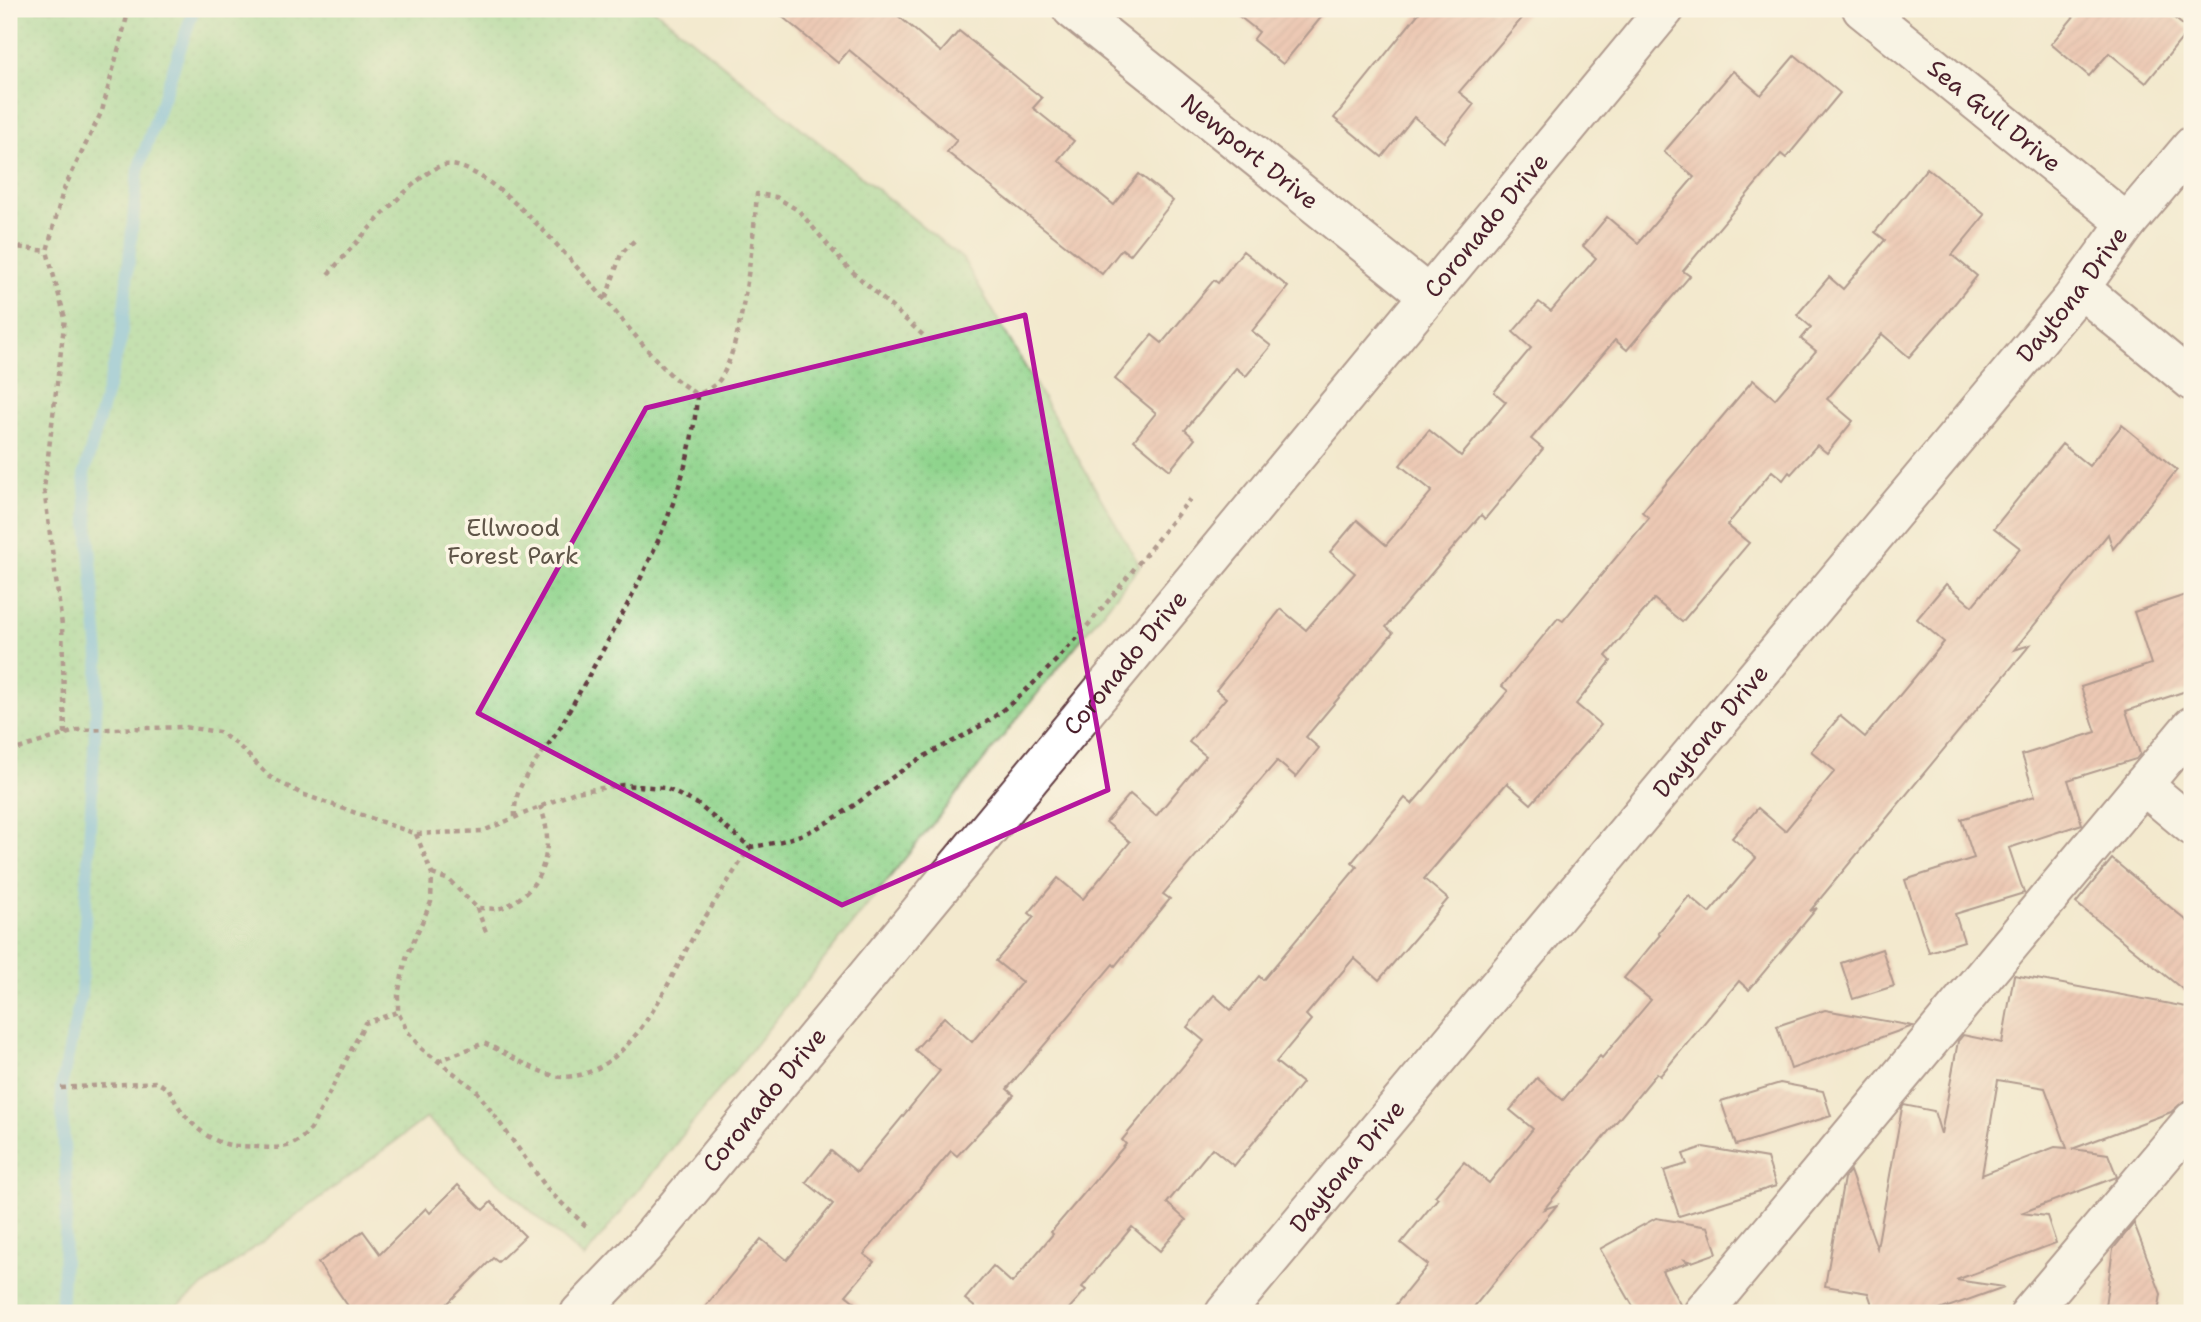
<svg xmlns="http://www.w3.org/2000/svg" width="2201" height="1322" viewBox="0 0 2201 1322" font-family="'Shantell Sans',sans-serif">
	<style>
		.park { fill: url(#park-dots); stroke: #6c7a5c; stroke-width: 2 }
		.lines { fill: none; stroke-linecap: round; stroke-linejoin: round }
		.stream { stroke: #61b5dd; stroke-width: 12 }
		.building { fill: url(#building-hatch); fill-rule: evenodd }
		.street-casing { stroke: #633d43; stroke-width: 42 }
		.path { stroke: #633d43; stroke-width: 4.5; stroke-dasharray: 5 5; stroke-linecap: butt }
		.street { stroke: #fff; stroke-width: 38 }
		.marked { fill: none; stroke: #b5179e; stroke-width: 5; stroke-linejoin: round }
		.labels { text-anchor: middle; stroke-width: 7; stroke-linejoin: round; paint-order: stroke }
		.street-label { font-size: 24px; fill: #4a1f2b; stroke: #fcf5e5 }
		.park-label { font-size: 24px; fill: #5f5548; stroke: #fcf5e5 }
	</style>
	<defs>
		<pattern id="park-dots" width="8" height="8" patternUnits="userSpaceOnUse" patternTransform="scale(1.75)"><rect width="8" height="8" fill="#8fd48d"/><path d="M2 2h.1M6 6h.1" fill="none" stroke="#7db67a" stroke-width="1.8" stroke-linecap="round"/></pattern>
		<pattern id="building-hatch" width="6" height="6" patternUnits="userSpaceOnUse" patternTransform="scale(1.75)"><rect width="6" height="6" fill="#e5a094"/><path d="M-1 1l2-2M0 6l6-6M5 7l2-2" fill="none" stroke="#bc8279"/></pattern>
	</defs>
	<rect width="100%" height="100%" fill="#fcf5e5"/>
	<filter id="ink" filterUnits="userSpaceOnUse"><feTurbulence type="fractalNoise" baseFrequency=".0143" numOctaves="2"/><feDisplacementMap in="SourceGraphic" scale="14" xChannelSelector="R" yChannelSelector="G"/><feConvolveMatrix kernelMatrix="1 2 1 2 8 2 1 2 1" color-interpolation-filters="sRGB"/></filter>
	<filter id="wash" filterUnits="userSpaceOnUse"><feTurbulence type="fractalNoise" baseFrequency=".00686" numOctaves="4" result="noise"/><feDisplacementMap in="SourceGraphic" scale="28" xChannelSelector="R" yChannelSelector="G"/><feGaussianBlur stdDeviation="1.57" result="paint"/><feColorMatrix in="noise" values="0 0 0 0 0 0 0 0 0 0 0 0 0 0 0 0 0 1.4 0 .05"/><feComposite in="paint" operator="in"/></filter>
	<g filter="url(#wash)">
		<rect width="100%" height="100%" fill="#f3e9ce"/>
		<!-- park -->
		<polygon class="park" points="9,9 654,9 963,259 1140,566 584,1258 426,1118 168,1313 9,1313"/>
		<g class="lines">
			<!-- stream -->
			<polyline class="stream" points="61,1313 67,1201 61,1088 81,995 99,657 84,474 121,340 138,170 194,9"/>
		</g>
		<g id="blocks">
			<!-- building -->
			<g class="building">
				<polygon points="773,9 890,9 941,52 959,31 1042,98 1033,108 1074,141 1058,160 1114,205 1139,174 1173,201 1130,255 1122,249 1102,274 947,152 957,140 849,50 838,63"/>
				<polygon points="1230,9 1328,9 1283,64 1253,40 1259,32"/>
				<polygon points="1422,9 1530,9 1459,92 1474,104 1444,142 1414,117 1382,157 1334,118"/>
				<polygon points="2080,9 2163,9 2189,30 2146,83 2109,53 2089,76 2051,44"/>
				<polygon points="1795,55 1840,93 1786,158 1781,154 1683,271 1690,276 1627,350 1615,340 1531,439 1543,449 1485,519 1481,515 1386,627 1393,633 1306,737 1319,748 1296,777 1277,761 1163,894 1170,899 1115,966 1113,964 1007,1089 1014,1095 957,1156 951,1151 864,1254 874,1262 846,1295 868,1313 700,1313 761,1239 787,1260 833,1204 806,1182 831,1151 857,1172 940,1071 915,1050 944,1017 972,1042 1022,982 996,961 1034,917 1029,913 1058,878 1083,899 1130,842 1106,822 1130,794 1156,816 1206,756 1189,742 1226,698 1216,690 1281,609 1306,630 1355,573 1330,552 1357,520 1386,545 1432,491 1400,465 1429,430 1461,456 1506,402 1494,392 1531,348 1513,332 1539,302 1551,311 1596,258 1583,246 1607,217 1638,243 1694,177 1664,152 1733,71 1761,95"/>
				<polygon points="1927,168 1985,215 1952,255 1977,276 1948,312 1909,357 1882,334 1827,399 1853,421 1827,453 1817,445 1791,474 1789,472 1783,480 1772,471 1727,525 1749,543 1682,622 1654,599 1606,656 1611,661 1576,704 1601,725 1531,804 1507,783 1469,826 1424,879 1448,899 1379,980 1354,958 1306,1015 1311,1020 1276,1062 1302,1083 1234,1166 1212,1148 1167,1203 1186,1220 1160,1251 1132,1227 1082,1287 1086,1290 1065,1313 982,1313 965,1299 993,1266 1012,1283 1053,1234 1051,1232 1126,1144 1122,1140 1204,1041 1187,1027 1214,995 1231,1010 1259,976 1263,980 1357,867 1352,862 1405,798 1412,804 1508,691 1502,686 1558,618 1563,621 1649,518 1642,512 1753,380 1775,399 1816,351 1801,339 1811,327 1797,315 1829,277 1843,289 1885,240 1875,232"/>
				<polygon points="1243,251 1288,287 1252,331 1271,346 1246,376 1236,368 1185,430 1195,439 1170,470 1134,440 1156,413 1115,379 1152,335 1162,343 1214,280 1218,283"/>
				<polygon points="2122,425 2177,470 2113,549 2108,534 2014,650 2030,645 1810,911 1817,908 1749,990 1739,981 1660,1076 1657,1073 1544,1209 1557,1205 1469,1313 1389,1313 1428,1265 1401,1243 1438,1198 1435,1196 1464,1162 1489,1183 1533,1129 1510,1110 1537,1078 1563,1100 1600,1056 1602,1058 1651,1000 1624,978 1660,935 1658,933 1689,896 1709,913 1756,858 1732,838 1758,808 1785,831 1835,771 1811,751 1840,716 1865,737 1944,642 1917,619 1946,584 1972,606 2020,548 1994,528 2062,444 2089,466"/>
				<polygon points="2192,593 2192,689 2126,711 2140,754 2136,759 2068,780 2082,824 2009,848 2024,893 1955,914 1964,941 1929,952 1905,880 1974,858 1961,819 2035,796 2022,755 2096,732 2081,687 2151,664 2134,612"/>
				<polygon points="2112,859 2192,925 2192,997 2076,903"/>
				<polygon points="1882,949 1894,986 1853,999 1841,963"/>
				<path d="M2014 975 2192 1008V1100L2184 1101 2171 1112 2072 1149 2108 1154 2117 1177 2021 1213 2047 1216 2056 1243 1956 1280 2004 1287 1931 1313H1875L1868 1293 1825 1286 1844 1178 1850 1171 1877 1248 1902 1108 1904 1105 1934 1111 1941 1134 1958 1041 1963 1035 2002 1043ZM1998 1080 2045 1088 2067 1148 2055 1147 1982 1175Z"/>
				<polygon points="1825,1010 1913,1026 1791,1069 1777,1026"/>
				<polygon points="1780,1083 1823,1091 1831,1116 1736,1145 1721,1101"/>
				<polygon points="1703,1147 1767,1158 1776,1186 1679,1216 1664,1171 1687,1164 1683,1154"/>
				<polygon points="458,1185 483,1210 491,1202 525,1236 498,1262 493,1258 438,1313 353,1313 318,1263 363,1231 380,1254 426,1208 430,1213"/>
				<polygon points="1656,1218 1708,1227 1717,1253 1692,1262 1685,1260 1688,1263 1662,1271 1682,1308 1682,1313 1637,1313 1600,1249"/>
				<polygon points="2134,1223 2161,1294 2158,1313 2104,1313 2113,1249"/>
			</g>
		</g>
	</g>
	<g filter="url(#ink)">
		<use href="#blocks" fill-opacity="0" stroke="#633d43" stroke-width="2"/>
		<g class="lines">
			<!-- street casing -->
			<g class="street-casing">
				<g id="street">
					<path id="s1" d="M1072 9 1427 294"/>
					<path id="s2" d="M1862 9 2127 223"/>
					<polyline points="2080,288 2192,381"/>
					<polyline points="2143,785 2192,826"/>
					<path id="s3" d="M580 1313 644 1246 1665 9"/>
					<path id="s4" d="M1225 1313 2071 300 2127 223 2192 146"/>
					<polyline points="1703,1313 2192,726"/>
					<polyline points="2030,1313 2192,1121"/>
				</g>
			</g>
			<!-- path -->
			<g class="path">
				<polyline points="9,246 47,251"/>
				<path d="M328 274C349 252 418 169 444 165 503 158 626 332 668 372 676 381 688 388 697 395"/>
				<polyline points="606,298 621,254 636,239"/>
				<polyline points="65,734 62,625 44,489 65,318 47,251 63,191 102,111 129,9"/>
				<path d="M9 752 78 730 184 727 219 732 238 745 270 777 302 794 416 834 483 831 575 792 623 785 665 788 696 803 750 847C821 838 848 808 904 769 931 750 964 738 991 719 1067 663 1130 571 1190 499"/>
				<path d="M515 817C512 780 545 755 562 724 615 626 691 507 697 395 703 392 711 388 716 384 742 359 754 232 757 194L776 197 799 211 845 265 924 336"/>
				<polyline points="416,834 432,874 431,902 406,958 398,995 398,1012 407,1031 422,1049 476,1090 549,1191 587,1227"/>
				<path d="M432 874 449 880 477 908C486 908 497 910 504 907 545 890 556 844 540 806"/>
				<polyline points="477,908 486,932"/>
				<path d="M438 1061 484 1043C502 1051 544 1077 562 1077 632 1077 667 982 696 932 714 903 732 875 750 847"/>
				<path d="M61 1088 156 1082 169 1089C178 1111 201 1138 226 1144 236 1147 248 1146 258 1147 282 1149 294 1148 311 1129L365 1023 398 1012"/>
			</g>
			<!-- street -->
			<use href="#street" class="street"/>
		</g>
	</g>
	<!-- marked area -->
	<path d="M0 0H2201V1322H0ZM1025 315 1108 790 842 905 478 713 646 408Z" fill="#f3e9ce" fill-opacity=".55" fill-rule="evenodd"/>
	<path class="marked" d="M1025 315 1108 790 842 905 478 713 646 408Z"/>
	<g class="labels">
		<!-- street labels -->
		<g class="street-label">
			<text dy="8" stroke="none"><textPath href="#s2" startOffset="170">Sea Gull Drive</textPath></text>
			<text dy="8" stroke="none"><textPath href="#s1" startOffset="228">Newport Drive</textPath></text>
			<text dy="8" stroke="none"><textPath href="#s3" startOffset="1416">Coronado Drive</textPath></text>
			<text dy="8" stroke="none"><textPath href="#s4" startOffset="1325">Daytona Drive</textPath></text>
			<text dy="8" stroke="none"><textPath href="#s3" startOffset="849">Coronado Drive</textPath></text>
			<text dy="8" stroke="none"><textPath href="#s4" startOffset="758">Daytona Drive</textPath></text>
			<text dy="8" stroke="none"><textPath href="#s3" startOffset="282">Coronado Drive</textPath></text>
			<text dy="8" stroke="none"><textPath href="#s4" startOffset="191">Daytona Drive</textPath></text>
		</g>
		<!-- park labels -->
		<g class="park-label">
			<text x="513" y="536">Ellwood<tspan x="513" dy="28">Forest Park</tspan></text>
		</g>
	</g>
	<!-- margin -->
	<rect width="2201" height="1322" fill="none" stroke="#fcf5e5" stroke-width="35"/>
</svg>
